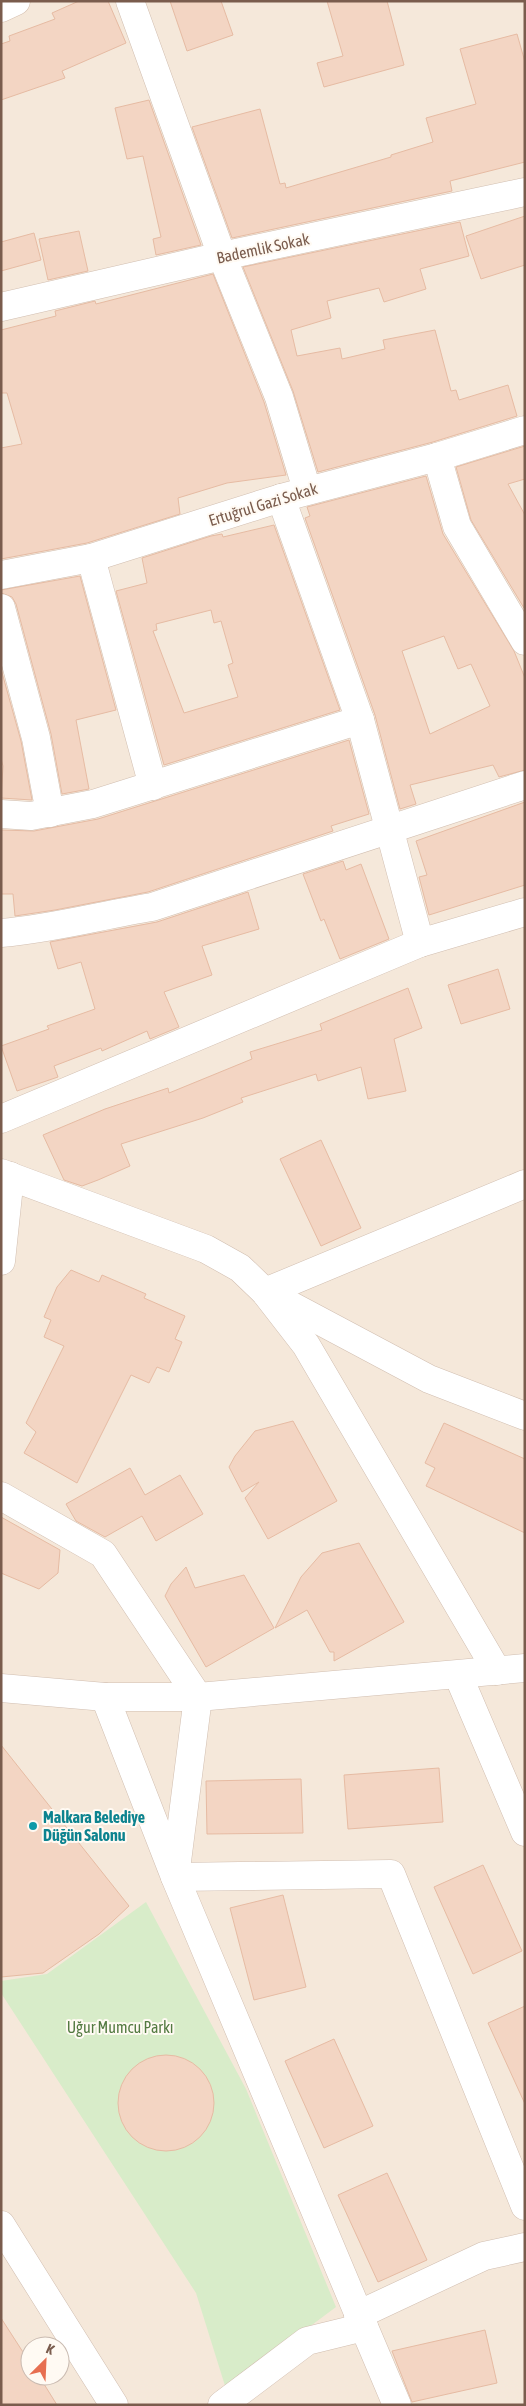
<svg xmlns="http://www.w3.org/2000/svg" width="526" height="2406" viewBox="0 0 526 2406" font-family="'Asap Condensed',sans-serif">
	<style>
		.residential { fill: #f5e8da; fill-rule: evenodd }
		.green { fill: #d8ecc9 }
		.building { fill: #f3d5c3; stroke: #e6bba3; fill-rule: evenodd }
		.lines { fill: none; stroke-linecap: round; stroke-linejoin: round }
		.street-casing { stroke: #d1beb0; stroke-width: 29 }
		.secondary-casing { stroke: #d6c0b0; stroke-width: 29 }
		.street { stroke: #fff; stroke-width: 28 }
		.secondary { stroke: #fff; stroke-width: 28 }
		.culture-dot { fill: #0f9aa8; stroke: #fffaf3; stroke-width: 2 }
		.labels { text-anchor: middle; stroke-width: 4; stroke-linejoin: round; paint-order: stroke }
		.street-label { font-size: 16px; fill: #7a5c4d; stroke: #fffaf3 }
		.culture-label { font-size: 16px; font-weight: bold; fill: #0d838f; stroke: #fffaf3; text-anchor: start }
		.park-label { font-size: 16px; fill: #537a41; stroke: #fffaf3 }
	</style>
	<rect width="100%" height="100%" fill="#fdf6ec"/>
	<!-- residential -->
	<path class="residential" d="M1 1H525V2405H1ZM30 2346H60V2376H30Z"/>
	<!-- green -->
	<polygon class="green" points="146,1902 246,2089 336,2307 226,2389 196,2293 1,1993 1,1981 47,1974"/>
	<!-- building -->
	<g class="building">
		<polygon points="79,1 108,1 126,43 62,71 65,78 1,100 1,44 10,41 9,36 55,19 52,13"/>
		<polygon points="170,1 221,1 233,35 187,51"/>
		<polygon points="327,1 387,1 404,65 324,87 317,63 343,56"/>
		<polygon points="517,34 525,62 525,162 450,181 452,191 232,238 192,127 260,109 280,184 285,183 286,188 391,157 391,155 433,142 426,118 476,104 460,49"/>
		<polygon points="149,100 201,245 156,255 153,239 161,237 143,156 127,159 115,108"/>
		<polygon points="525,216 525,265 481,279 466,236"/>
		<polygon points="460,222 469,256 420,269 426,289 384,302 379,288 327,301 331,318 291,330 297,356 340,348 342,359 385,349 383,340 435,330 451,391 456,390 459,400 508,385 517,416 433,442 318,472 293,391 243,267"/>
		<polygon points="79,231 88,271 48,280 39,239"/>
		<polygon points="34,233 41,260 1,271 1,242"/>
		<polygon points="213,274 264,402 286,475 227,483 178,498 180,514 87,543 1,559 1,448 22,444 7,393 1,393 1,330 56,316 55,311 95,301 96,304"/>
		<polygon points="525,446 525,479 508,484 525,515 524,608 471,520 456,467"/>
		<path d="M426 476 443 534 514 651 525 678V770L499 777 493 765 410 785 416 804 400 809 375 715 305 518 310 516 307 507ZM444 636 458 669 471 664 490 706 430 734 402 651Z"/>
		<path d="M274 525 340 710 164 765 116 591 147 583 142 558 211 536 222 534 223 537ZM211 610 214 623 221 621 233 663 228 665 238 697 184 713 153 631 157 630 156 624Z"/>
		<polygon points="80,576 116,710 76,720 89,789 62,794 51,734 16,604 12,597 1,593 1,590"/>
		<polygon points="1,669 21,741 32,800 1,798 3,766 1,759"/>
		<polygon points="349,740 369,814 331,826 333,831 148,892 55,910 15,916 13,894 1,894 1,830 34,831 98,819"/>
		<polygon points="525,802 525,885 429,915 419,877 427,875 416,841"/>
		<polygon points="343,861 346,870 361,864 389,939 340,959 324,919 321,921 303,874"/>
		<polygon points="248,892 259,929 202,946 212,975 164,992 179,1027 150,1039 147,1031 102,1051 101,1048 54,1066 58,1077 17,1091 1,1046 49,1029 47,1026 95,1009 81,962 58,969 50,942 157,922"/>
		<polygon points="498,969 510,1009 461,1024 448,985"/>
		<polygon points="408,988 422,1028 394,1039 406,1091 368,1099 361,1067 318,1081 316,1074 241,1098 243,1102 203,1118 121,1144 130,1166 98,1180 82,1186 64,1180 43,1135 105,1109 168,1088 169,1093 252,1059 250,1052 322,1030 320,1024"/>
		<polygon points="321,1140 361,1228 321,1246 280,1159"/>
		<polygon points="71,1270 99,1282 102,1275 146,1294 144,1298 185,1316 175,1339 182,1342 169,1372 157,1367 149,1383 131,1375 77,1483 24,1453 36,1432 26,1423 64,1346 44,1337 51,1320 44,1317 57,1287"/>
		<polygon points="293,1421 337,1501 268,1539 245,1498 259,1482 242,1492 229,1467 235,1456 255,1431"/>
		<polygon points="444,1423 525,1459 525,1533 426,1486 435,1468 425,1463"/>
		<polygon points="130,1468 145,1495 180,1475 203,1514 156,1541 142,1516 105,1537 76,1521 66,1504"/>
		<polygon points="1,1517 60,1550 58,1573 39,1589 1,1573"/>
		<polygon points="359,1543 404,1622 334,1661 334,1652 330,1652 307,1610 275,1628 301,1577 322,1553"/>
		<polygon points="186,1567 195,1588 244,1575 274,1628 206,1667 165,1596 171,1584"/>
		<polygon points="1,1745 129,1906 99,1934 43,1973 1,1977"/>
		<polygon points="439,1768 443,1822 348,1829 344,1775"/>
		<polygon points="301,1779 303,1833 207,1834 206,1781"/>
		<polygon points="483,1865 522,1951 473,1974 434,1887"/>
		<polygon points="283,1895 306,1987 254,2000 230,1908"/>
		<polygon points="525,2006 525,2104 488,2023"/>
		<polygon points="334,2039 373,2126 324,2148 285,2061"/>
		<circle cx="166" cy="2103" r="48"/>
		<polygon points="387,2173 427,2260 378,2282 338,2195"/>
		<polygon points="1,2318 30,2363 30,2376 39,2376 57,2405 1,2405"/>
		<polygon points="485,2330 497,2383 412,2402 392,2351"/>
	</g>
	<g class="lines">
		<!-- street casing -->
		<g class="street-casing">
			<g id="street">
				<polyline points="130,1 222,256 279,397 307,490"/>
				<polyline points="1,307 222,256 525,192"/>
				<polyline points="437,457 457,526 525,641"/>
				<polyline points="281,498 360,720 420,943"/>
				<polyline points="91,558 153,786"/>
				<polyline points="1,575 91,558 281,498 437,457 525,430"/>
				<polyline points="1,608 36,738 50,813"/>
				<polyline points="1,814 31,816 93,804 360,720"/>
				<path d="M1 933C52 929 102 915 152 907L525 785"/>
				<polyline points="1,1119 420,943 525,912"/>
				<polyline points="1,1173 206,1249 240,1268 265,1292 306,1345 497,1671"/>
				<polyline points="1,1261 10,1176"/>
				<polyline points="265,1292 525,1184"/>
				<polyline points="275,1297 429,1379 525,1416"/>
				<polyline points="1,1496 103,1554 198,1697 175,1877 364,2327"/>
				<polyline points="458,1675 525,1832"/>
				<polyline points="1,1688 105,1697 198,1697 525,1668"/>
				<polyline points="105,1697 175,1877 391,1874 525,2206"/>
				<polyline points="1,2225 114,2405"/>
				<polyline points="358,2315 484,2256 525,2247"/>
				<polyline points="222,2405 307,2341 364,2327 397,2405"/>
			</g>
		</g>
		<!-- secondary casing -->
		<g class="secondary-casing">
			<polyline id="secondary" points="1,8 16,1"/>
		</g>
		<!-- street -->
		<use href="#street" class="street"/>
		<!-- secondary -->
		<use href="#secondary" class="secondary"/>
	</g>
	<!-- markers -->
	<circle class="culture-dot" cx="33" cy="1826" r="5"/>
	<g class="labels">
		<!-- street labels -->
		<g class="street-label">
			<text transform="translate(263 248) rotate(-12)" y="6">Bademlik Sokak</text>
			<text transform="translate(263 504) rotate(-17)" y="6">Ertuğrul Gazi Sokak</text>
		</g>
		<!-- culture labels -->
		<g class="culture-label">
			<text x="43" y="1823">Malkara Belediye<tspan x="43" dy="18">Düğün Salonu</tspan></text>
		</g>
		<!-- park labels -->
		<g class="park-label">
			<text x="120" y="2033">Uğur Mumcu Parkı</text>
		</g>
	</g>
	<!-- border -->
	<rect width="526" height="2406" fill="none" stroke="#7a5c4d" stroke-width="5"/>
	<!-- north arrow -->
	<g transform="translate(45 2361) rotate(24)"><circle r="24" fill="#fffaf3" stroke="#cabbb1"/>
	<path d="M0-4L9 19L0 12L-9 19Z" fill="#e76f51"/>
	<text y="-8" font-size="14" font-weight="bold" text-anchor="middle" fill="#7a5c4d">K</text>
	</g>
</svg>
